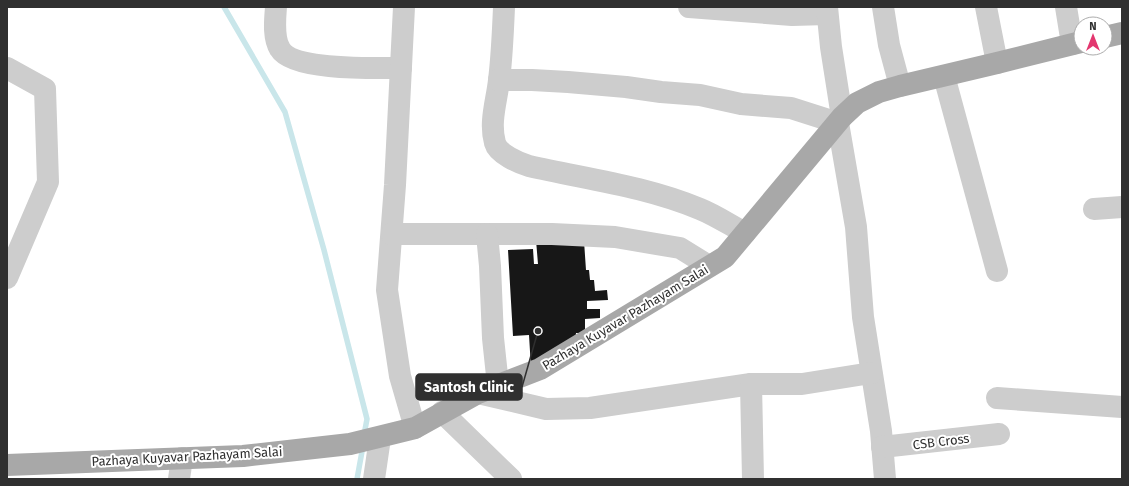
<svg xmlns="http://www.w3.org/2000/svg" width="1129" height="486" viewBox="0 0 1129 486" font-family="'Fira Sans',sans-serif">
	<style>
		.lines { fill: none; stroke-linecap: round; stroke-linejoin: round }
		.stream { stroke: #c9e6ea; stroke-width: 5.5 }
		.building { fill: #171717 }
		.minor { stroke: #cdcdcd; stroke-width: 22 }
		.major { stroke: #a8a8a8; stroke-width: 22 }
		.labels { text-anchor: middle; stroke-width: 4; stroke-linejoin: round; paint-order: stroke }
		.street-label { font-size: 13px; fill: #303030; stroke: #fff }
		.leader { fill: none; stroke: #303030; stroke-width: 1.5 }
		.callout-dot { fill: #303030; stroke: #fff; stroke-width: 1.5 }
		.callout { fill: #303030; stroke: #303030; stroke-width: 1.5 }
		.callout-label { font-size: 14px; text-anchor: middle; font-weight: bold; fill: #fff }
	</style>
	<rect width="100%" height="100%" fill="#fff"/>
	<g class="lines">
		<!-- stream -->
		<g class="stream">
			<polyline points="224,7 285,112 324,250 367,419 364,435"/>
			<polyline points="357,479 363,446"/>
		</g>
	</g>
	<!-- building -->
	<polygon class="building" points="536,240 584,241 586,270 589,270 590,280 594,280 595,291 607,290 608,300 587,301 587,309 600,309 600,318 585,319 585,333 576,333 575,345 531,368 529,335 513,336 508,250 533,249 534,264 538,264"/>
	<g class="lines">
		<!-- minor -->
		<g class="minor">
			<path d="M276 7C275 20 273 38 280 49 293 71 377 68 401 68"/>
			<polyline points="404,7 395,185 387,290 400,376 415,428"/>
			<path d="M504 7C503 31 502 56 499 80 497 100 489 122 495 143 498 154 519 163 529 166 586 179 645 186 700 209 715 215 730 225 745 233"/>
			<polyline points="689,7 792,15 827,14"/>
			<polyline points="827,7 831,47 842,117"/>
			<polyline points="883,7 889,45 900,86"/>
			<polyline points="986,7 997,63"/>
			<polyline points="1066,7 1072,44"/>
			<polyline points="7,68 45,89 48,182 7,278"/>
			<polyline points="944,76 997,271"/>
			<polyline points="499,80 532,80 568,82 626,87 661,92 700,95 741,104 791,108 838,123 856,227 863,317 881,431 885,479"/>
			<polyline points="1094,209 1122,207"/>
			<polyline points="392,234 552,234 615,237 680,248 709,266"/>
			<polyline points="487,234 490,266 493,338 498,385"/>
			<polyline points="478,393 546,409 590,408 751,384"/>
			<polyline points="997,398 1122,407"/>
			<polyline points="442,412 511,479"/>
			<polyline points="882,447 999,434"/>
			<polyline points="179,479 182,458"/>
			<polyline points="374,479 380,438"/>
			<polyline points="753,479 751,384 802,384 871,373"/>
		</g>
		<!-- major -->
		<g class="major">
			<polyline points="1105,37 1122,33"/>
			<polyline points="7,465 243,456 350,444 415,428 478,393 540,369 725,257 842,117 857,103 879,92 900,86 997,63 1081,42"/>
		</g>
	</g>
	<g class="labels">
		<!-- street labels -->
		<g class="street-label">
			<text transform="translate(625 317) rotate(-31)" y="5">Pazhaya Kuyavar Pazhayam Salai</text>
			<text transform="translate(941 441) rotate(-7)" y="5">CSB Cross</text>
			<text transform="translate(187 456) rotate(-3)" y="5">Pazhaya Kuyavar Pazhayam Salai</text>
		</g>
	</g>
	<!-- callouts -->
	<path class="leader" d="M538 331L522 387"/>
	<circle class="callout-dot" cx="538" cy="331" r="4"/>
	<rect class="callout" x="416" y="374" width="106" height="26" rx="4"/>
	<g class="callout-label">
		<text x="469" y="392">Santosh Clinic</text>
	</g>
	<!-- border -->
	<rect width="1129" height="486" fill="none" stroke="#303030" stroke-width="16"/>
	<!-- north arrow -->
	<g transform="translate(1093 36)"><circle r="19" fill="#ffffff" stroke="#acacac"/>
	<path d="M0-3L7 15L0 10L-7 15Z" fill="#e3376f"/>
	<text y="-6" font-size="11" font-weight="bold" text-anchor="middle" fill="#303030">N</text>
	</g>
</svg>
